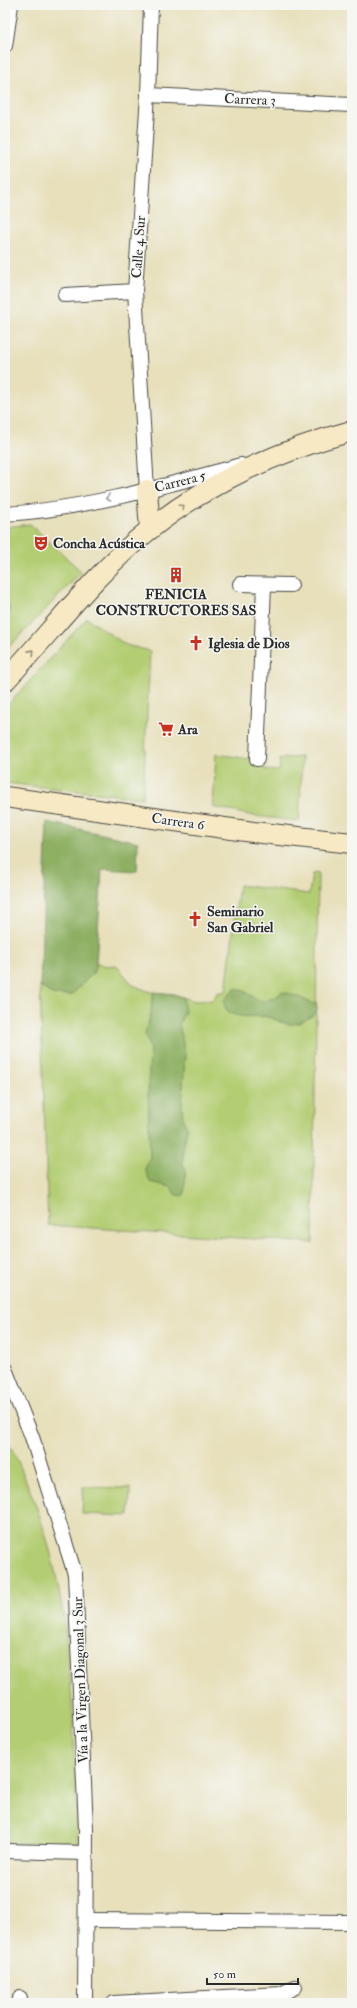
<svg xmlns="http://www.w3.org/2000/svg" width="357" height="2008" viewBox="0 0 357 2008" font-family="'IM FELL Double Pica',serif">
	<style>
		.green { fill: #b3cd72; stroke: #6f7c4e }
		.forest { fill: #8eb064; stroke: #5c6e48 }
		.water { fill: #75a4de; stroke: #506884 }
		.lines { fill: none; stroke-linecap: round; stroke-linejoin: round }
		.minor-casing { stroke: #474641; stroke-width: 16 }
		.secondary-casing { stroke: #474641; stroke-width: 22 }
		.minor { stroke: #fff; stroke-width: 14 }
		.secondary { stroke: #f7e9c3; stroke-width: 20 }
		.oneway { stroke: #a0a0a0 }
		.oneway2 { stroke: #918a77 }
		.labels { text-anchor: middle; stroke-width: 3; stroke-linejoin: round; paint-order: stroke }
		.street-label { font-size: 14px; fill: #2b2b2b; stroke: #f6f6f2 }
		.poi-label { font-size: 14px; font-weight: bold; fill: #2b2b2b; stroke: #f6f6f2; text-anchor: start }
	</style>
	<rect width="100%" height="100%" fill="#f6f6f2"/>
	<filter id="ink" filterUnits="userSpaceOnUse"><feTurbulence type="fractalNoise" baseFrequency=".025" numOctaves="2"/><feDisplacementMap in="SourceGraphic" scale="8" xChannelSelector="R" yChannelSelector="G"/><feConvolveMatrix kernelMatrix="1 2 1 2 8 2 1 2 1" color-interpolation-filters="sRGB"/></filter>
	<filter id="wash" filterUnits="userSpaceOnUse"><feTurbulence type="fractalNoise" baseFrequency=".012" numOctaves="4" result="noise"/><feDisplacementMap in="SourceGraphic" scale="16" xChannelSelector="R" yChannelSelector="G"/><feGaussianBlur stdDeviation="0.9" result="paint"/><feColorMatrix in="noise" values="0 0 0 0 0 0 0 0 0 0 0 0 0 0 0 0 0 1.4 0 .05"/><feComposite in="paint" operator="in"/></filter>
	<g filter="url(#wash)">
		<rect width="100%" height="100%" fill="#e7e0bb"/>
		<!-- green -->
		<g class="green">
			<polygon points="30,524 82,572 5,651 5,527"/>
			<polygon points="87,618 126,645 150,651 143,798 5,783 5,708"/>
			<polygon points="216,754 265,761 265,770 279,771 280,759 302,757 299,821 254,816 213,807"/>
			<polygon points="318,873 313,1243 48,1225 40,986 53,995 93,973 96,964 108,966 116,965 133,985 150,992 173,994 195,1001 213,1000 217,993 226,991 239,885 309,894 312,874"/>
			<path d="M5 1441C13 1446 22 1471 26 1481 76 1595 72 1721 78 1843H5Z"/>
			<polygon points="83,1487 130,1488 129,1516 82,1514"/>
		</g>
		<!-- forest -->
		<g class="forest">
			<polygon points="47,822 138,842 137,871 102,869 96,964 93,973 72,995 53,995 40,986"/>
			<path d="M236 988 244 991 262 1002 277 997 281 992C293 993 305 1001 317 1005V1011C311 1017 301 1024 292 1024 284 1025 276 1019 268 1017 254 1014 224 1023 224 1000Z"/>
			<polygon points="154,992 173,994 183,997 185,1012 179,1023 185,1054 182,1106 183,1119 187,1128 183,1150 183,1165 186,1168 184,1195 180,1196 175,1194 171,1187 150,1182 145,1169 150,1157 148,1097 150,1050 145,1034 151,1013 152,999"/>
		</g>
		<!-- water -->
		<path class="water" d="M5 599C10 606 11 614 5 620Z"/>
	</g>
	<g filter="url(#ink)">
		<g class="lines">
			<!-- minor casing -->
			<g class="minor-casing">
				<g id="minor">
					<polyline points="5,46 11,5"/>
					<polyline points="148,95 352,105"/>
					<polyline points="65,295 135,291"/>
					<polyline points="147,490 135,291 148,95 151,5"/>
					<path d="M5 514C85 509 164 486 241 465"/>
					<polyline points="240,584 291,585"/>
					<polyline points="257,759 264,585"/>
					<polyline points="5,1369 32,1437 75,1574 86,1829 85,2003"/>
					<polyline points="5,1851 85,1853"/>
					<polyline points="86,1920 352,1922"/>
					<polyline points="20,2003 20,1998"/>
					<polyline points="114,2003 281,1994 295,1987"/>
				</g>
			</g>
			<!-- secondary casing -->
			<g class="secondary-casing">
				<g id="secondary">
					<polyline points="147,490 150,529"/>
					<path d="M5 681C52 631 95 573 149 530 207 483 280 450 352 431"/>
					<polyline points="5,797 253,832 352,843"/>
				</g>
			</g>
			<!-- minor -->
			<use href="#minor" class="minor"/>
			<!-- secondary -->
			<use href="#secondary" class="secondary"/>
		</g>
		<!-- one-way arrows -->
		<defs><path id="oneway-chevron" d="M-2-3.5L2.5 0L-2 3.5" fill="none" stroke-width="1.6" stroke-linecap="round" stroke-linejoin="round"/></defs>
		<use class="oneway" href="#oneway-chevron" transform="translate(108 498) rotate(169)"/>
		<g class="oneway2">
			<use href="#oneway-chevron" transform="translate(182 507) rotate(-35)"/>
			<use href="#oneway-chevron" transform="translate(32 652) rotate(-48)"/>
		</g>
	</g>
	<!-- icons -->
	<defs>
		<g id="theatre-bare" transform="scale(1.2)"><path d="M-5-5.5Q0-4 5-5.5V0Q5 5 0 6Q-5 5-5 0ZM-3.3-2.5H-1v1.5H-3.3ZM1-2.5H3.3v1.5H1ZM-2.8 1Q0 5.5 2.8 1Z" fill="#c8321e" stroke="#f6f6f2" stroke-width="2.5" paint-order="stroke"/></g>
		<g id="building-bare" transform="scale(1.2)"><path d="M-4-6H4V6H1V3H-1V6H-4ZM-2.5-4.3h1.7v1.8h-1.7ZM.8-4.3h1.7v1.8H.8ZM-2.5-1h1.7V.8h-1.7ZM.8-1h1.7V.8H.8Z" fill="#c8321e" stroke="#f6f6f2" stroke-width="2.5" paint-order="stroke"/></g>
		<g id="church-bare" transform="scale(1.2)"><path d="M-1.2-6h2.4v3.5h3.3v2.4h-3.3V6h-2.4V-.1h-3.3v-2.4h3.3Z" fill="#c8321e" stroke="#f6f6f2" stroke-width="2.5" paint-order="stroke"/></g>
		<g id="supermarket-bare" transform="scale(1.2)"><path d="M-6-5.5h2.5l.6 2H6L4.5 2H-2.5L-4.4-4H-6ZM-1.5 3.2a1.3 1.3 0 1 0 .1 0ZM3 3.2a1.3 1.3 0 1 0 .1 0Z" fill="#c8321e" stroke="#f6f6f2" stroke-width="2.5" paint-order="stroke"/></g>
	</defs>
	<g fill-rule="evenodd">
		<use href="#theatre-bare" x="41" y="543"/>
		<use href="#building-bare" x="176" y="575"/>
		<use href="#church-bare" x="196" y="643"/>
		<use href="#supermarket-bare" x="166" y="729"/>
		<use href="#church-bare" x="195" y="919"/>
	</g>
	<g class="labels">
		<!-- street labels -->
		<g class="street-label">
			<text transform="translate(250 99) rotate(2)" y="5">Carrera 3</text>
			<text transform="translate(138 247) rotate(-86)" y="5">Calle 4 Sur</text>
			<text transform="translate(180 481) rotate(-14)" y="5">Carrera 5</text>
			<text transform="translate(178 821) rotate(8)" y="5">Carrera 6</text>
			<text transform="translate(80 1680) rotate(-92)" y="5">Vía a la Virgen Diagonal 3 Sur</text>
		</g>
		<!-- poi labels -->
		<g class="poi-label">
			<text x="53" y="548">Concha Acústica</text>
			<text x="176" y="599" text-anchor="middle">FENICIA<tspan x="176" dy="16">CONSTRUCTORES SAS</tspan></text>
			<text x="208" y="648">Iglesia de Dios</text>
			<text x="178" y="734">Ara</text>
			<text x="207" y="916">Seminario<tspan x="207" dy="16">San Gabriel</tspan></text>
		</g>
	</g>
	<!-- margin -->
	<rect width="357" height="2008" fill="none" stroke="#f6f6f2" stroke-width="20"/>
	<!-- scale -->
	<path d="M207 1978v6h91v-6" fill="none" stroke="#2b2b2b" stroke-width="2"/>
	<text x="213" y="1978" font-size="12" fill="#2b2b2b" stroke="#f6f6f2" stroke-width="3" paint-order="stroke">50 m</text>
</svg>
